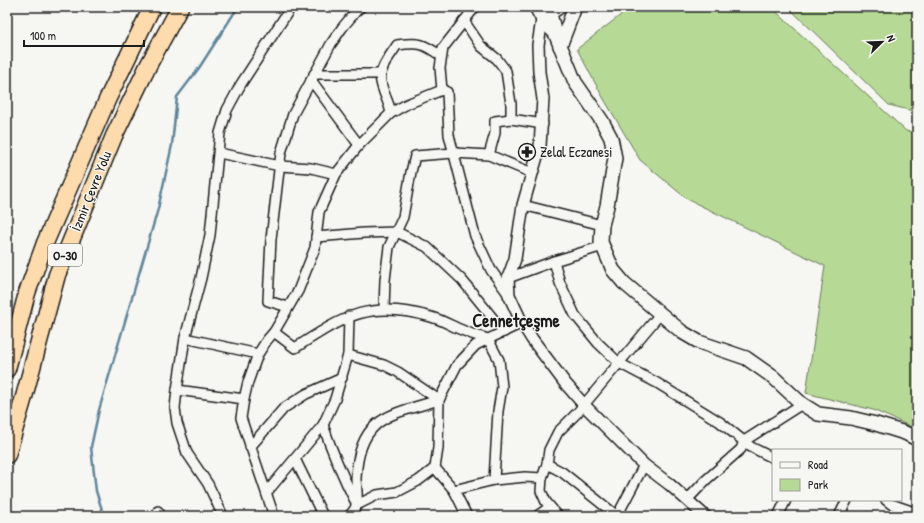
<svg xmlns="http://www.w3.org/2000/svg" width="924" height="523" viewBox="0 0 924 523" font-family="'Patrick Hand',sans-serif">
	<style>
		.green { fill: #b6da95; stroke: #697b58 }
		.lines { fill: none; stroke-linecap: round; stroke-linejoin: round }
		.stream { stroke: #60869b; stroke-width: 2.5 }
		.minor-casing { stroke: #1c1c1c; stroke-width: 12 }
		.tertiary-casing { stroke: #1c1c1c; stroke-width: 14 }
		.secondary-casing { stroke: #1c1c1c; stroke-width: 16 }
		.motorway-casing { stroke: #1c1c1c; stroke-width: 19 }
		.minor { stroke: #f6f6f2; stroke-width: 9 }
		.tertiary { stroke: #f6f6f2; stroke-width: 11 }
		.secondary { stroke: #f6f6f2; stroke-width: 13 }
		.motorway { stroke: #fedbac; stroke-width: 16 }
		.labels { text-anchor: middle; stroke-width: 3; stroke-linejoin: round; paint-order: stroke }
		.shield { fill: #f6f6f2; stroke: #5d5d5c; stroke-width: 1 }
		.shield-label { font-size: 13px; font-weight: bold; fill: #1c1c1c }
		.poi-label { font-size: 14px; fill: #1c1c1c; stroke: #f6f6f2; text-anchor: start }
		.street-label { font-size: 14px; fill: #1c1c1c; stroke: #f6f6f2 }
		.district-label { font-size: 18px; font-weight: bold; fill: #1c1c1c; stroke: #f6f6f2 }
	</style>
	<rect width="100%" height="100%" fill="#f6f6f2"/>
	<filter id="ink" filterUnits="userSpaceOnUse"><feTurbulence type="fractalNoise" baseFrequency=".025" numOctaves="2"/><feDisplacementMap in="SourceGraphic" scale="8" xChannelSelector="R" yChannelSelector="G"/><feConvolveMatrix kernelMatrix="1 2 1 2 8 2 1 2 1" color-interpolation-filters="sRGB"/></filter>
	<g filter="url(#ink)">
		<!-- green -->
		<g class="green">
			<polygon points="631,7 771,7 906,131 917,133 917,429 873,410 806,393 825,266 687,199 640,160 601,94 577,49"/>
			<polygon points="788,7 917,7 917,112 889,105"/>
		</g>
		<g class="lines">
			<!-- stream -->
			<polyline class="stream" points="104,516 96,491 91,447 99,410 158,209 172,145 177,97 199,68 238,7"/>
			<!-- minor casing -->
			<g class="minor-casing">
				<g id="minor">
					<polyline points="475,7 443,48 440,68 442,90 447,92 449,135 475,236 491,270 509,295"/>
					<polyline points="464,21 481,46 497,59 506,71 511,104 511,119 543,124"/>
					<polyline points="314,74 381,74"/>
					<polyline points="311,80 359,145"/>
					<polyline points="391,113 407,104 442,90"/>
					<polyline points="219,153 280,166 311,168 336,174"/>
					<polyline points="489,155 495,133 495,121 511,119"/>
					<polyline points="523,205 602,225"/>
					<polyline points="316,237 364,233 397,232 427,247 462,280 504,332"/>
					<polyline points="554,261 560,283 575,315 598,343 619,363 657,383 720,422 751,447 773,458"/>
					<polyline points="508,278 554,261 603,246"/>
					<polyline points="288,307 268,301 271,239 281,153 293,114 331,44 342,28 357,10 361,7"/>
					<polyline points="384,309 385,280 389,247 403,217 411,172 415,156 454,153 489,155 532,173"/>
					<path d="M274 332 295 348C345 316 370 299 431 317 442 320 452 326 462 330 470 334 479 336 488 339L499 360 502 387 498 411 494 480"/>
					<polyline points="185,338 258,354"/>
					<path d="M348 355 384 365 398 372 439 400C389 415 359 417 356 478 356 485 359 500 356 506 355 509 352 513 349 516"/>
					<polyline points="177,390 244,399"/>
					<path d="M323 425C332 452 344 479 357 505L377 495 397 492 418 481 435 468"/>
					<polyline points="250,447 284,408 306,394 342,378"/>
					<polyline points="295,459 323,516"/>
					<polyline points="547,464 562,472 617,516"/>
					<polyline points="454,490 494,480 525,477 542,478"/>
					<polyline points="267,492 323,425 335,399 348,355 349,316"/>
					<polyline points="687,500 706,480 741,449 744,441 802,404"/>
					<polyline points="886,500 891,504 917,513"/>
					<polyline points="158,511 161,516"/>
					<polyline points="223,516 208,484 187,453 177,423 175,408 177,390 185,338 201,278 210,235 220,133 227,110 241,84 291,7"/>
					<path d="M274 516 241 418 244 399 248 382 258 354 267 340 274 332 298 291 315 248 319 212 336 174 359 145 391 113C389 102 383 93 381 82 378 69 391 55 397 45 419 42 423 43 441 56"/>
					<polyline points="467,516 454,490 435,468 438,448 439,400 457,365 476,345 522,323"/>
					<polyline points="537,516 550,507"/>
					<polyline points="558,516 546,502 541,491 542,478 547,464 549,450 558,432 577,413 661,313"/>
					<polyline points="617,516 644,465"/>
					<polyline points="778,516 786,500"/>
					<polyline points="839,516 847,500"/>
				</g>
			</g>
			<!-- tertiary casing -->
			<g class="tertiary-casing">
				<g id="tertiary">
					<polyline points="543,13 538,45 539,72 543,99 540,146 523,205 515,259 508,278 509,295 522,323 532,339 565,383 584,405 644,465 669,484 705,516"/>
					<polyline points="542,17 550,14 561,7"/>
				</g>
			</g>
			<!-- secondary casing -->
			<g class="secondary-casing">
				<g id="secondary">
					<polyline points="536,7 542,18 552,30"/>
					<polyline points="546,7 550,14 555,33 575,82 602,121 611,138 615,158 607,206 602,225 601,242 613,270 624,283 682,332 699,342 746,358 773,377 802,404 818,414 851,418 876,424 905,433 917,439"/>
					<polyline points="560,46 575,7"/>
				</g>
			</g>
			<!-- motorway casing -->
			<g class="motorway-casing">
				<g id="motorway">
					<polyline points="7,369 27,293 45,243 108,98 152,7"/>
					<polyline points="7,455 24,397 57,275 114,136 149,64 180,7"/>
				</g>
			</g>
			<!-- minor -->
			<use href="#minor" class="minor"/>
			<!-- tertiary -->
			<use href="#tertiary" class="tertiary"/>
			<!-- secondary -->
			<use href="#secondary" class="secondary"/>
			<!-- motorway -->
			<use href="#motorway" class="motorway"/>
		</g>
	</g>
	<!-- icons -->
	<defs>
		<g id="pharmacy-ring" transform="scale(0.9)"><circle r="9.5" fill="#f6f6f2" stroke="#1c1c1c" stroke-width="1.5"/><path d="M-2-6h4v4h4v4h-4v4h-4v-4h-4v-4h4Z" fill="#1c1c1c"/></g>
	</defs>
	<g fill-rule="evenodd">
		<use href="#pharmacy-ring" x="527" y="152"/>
	</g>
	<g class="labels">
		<!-- shield labels -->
		<rect class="shield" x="48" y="244" width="34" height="22" rx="3"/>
		<g class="shield-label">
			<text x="65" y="260">O-30</text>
		</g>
		<!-- poi labels -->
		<g class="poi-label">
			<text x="540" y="157">Zelal Eczanesi</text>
		</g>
		<!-- street labels -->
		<g class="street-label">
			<text transform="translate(91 191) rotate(-68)" y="5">İzmir Çevre Yolu</text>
		</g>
		<!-- district labels -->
		<g class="district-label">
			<text x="516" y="327">Cennetçeşme</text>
		</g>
	</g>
	<!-- margin -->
	<rect width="924" height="523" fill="none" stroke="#f6f6f2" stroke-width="24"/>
	<rect x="12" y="12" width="900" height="499" fill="none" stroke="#1c1c1c" stroke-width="1.5" filter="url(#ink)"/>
	<!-- legend -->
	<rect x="772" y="449" width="130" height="52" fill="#f6f6f2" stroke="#9f9f9c"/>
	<rect x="780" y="462" width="20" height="6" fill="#f6f6f2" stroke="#9f9f9c"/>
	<text x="808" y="469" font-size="12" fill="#1c1c1c">Road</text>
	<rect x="780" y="479" width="20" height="12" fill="#b6da95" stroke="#9f9f9c"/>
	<text x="808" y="489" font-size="12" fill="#1c1c1c">Park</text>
	<!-- north arrow -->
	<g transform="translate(882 42) rotate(67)" stroke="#f6f6f2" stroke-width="3" paint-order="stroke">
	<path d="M0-3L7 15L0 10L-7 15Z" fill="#1c1c1c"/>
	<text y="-6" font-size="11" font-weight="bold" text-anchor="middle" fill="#1c1c1c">N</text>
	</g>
	<!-- scale -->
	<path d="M24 40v6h120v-6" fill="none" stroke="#1c1c1c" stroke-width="2"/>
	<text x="30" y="40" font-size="12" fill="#1c1c1c" stroke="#f6f6f2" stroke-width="3" paint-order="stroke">100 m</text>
</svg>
